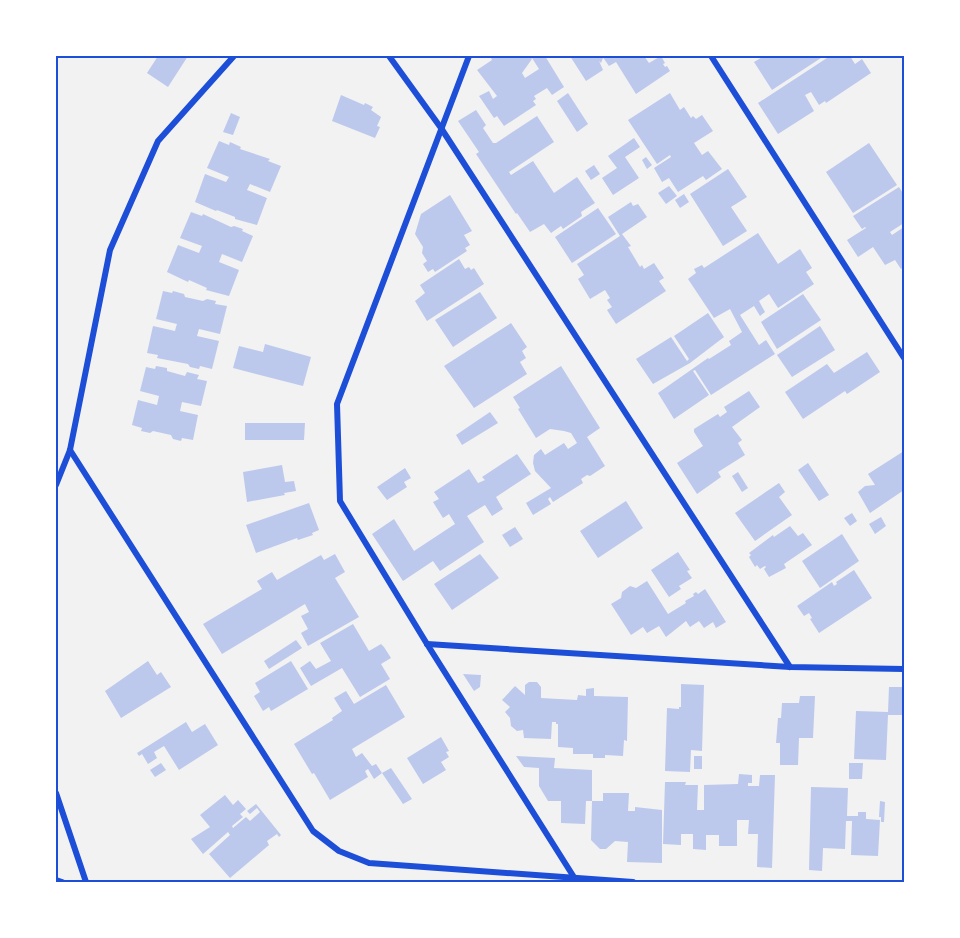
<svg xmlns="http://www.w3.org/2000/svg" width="960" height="938" viewBox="0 0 960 938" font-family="Jost,sans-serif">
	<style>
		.building { fill: #bdc9ec }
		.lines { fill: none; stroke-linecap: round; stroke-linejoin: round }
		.minor { stroke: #1d4ed8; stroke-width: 6 }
		.neatline { fill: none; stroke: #1d4ed8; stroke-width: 2 }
	</style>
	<rect width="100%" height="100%" fill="#f2f2f2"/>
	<!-- building -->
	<g class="building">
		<polygon points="158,56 188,56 168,87 147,73"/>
		<polygon points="490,56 530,56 532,59 522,73 525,78 539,69 532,58 537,56 545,56 564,87 552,95 547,88 534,96 536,99 533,101 536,105 504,126 497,116 494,118 479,96 489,91 493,99 497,96 477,70 492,60"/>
		<polygon points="570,56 601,56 599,57 603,58 601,63 599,61 603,70 586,81"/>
		<polygon points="602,56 644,56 649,63 661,56 665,63 663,64 665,67 667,66 670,71 636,94 616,62 609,66"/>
		<polygon points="764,56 824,56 772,90 754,62"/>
		<polygon points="830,56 850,56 855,64 862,59 871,73 826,103 825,101 819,105 811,92 805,95 814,111 778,134 758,103"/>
		<polygon points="568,93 588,124 577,132 557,101"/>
		<polygon points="670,93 680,110 684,107 691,118 693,116 696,119 702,115 713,131 694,143 702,155 708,151 722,169 706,180 703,176 678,192 669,178 662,182 654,168 671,157 670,155 657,164 628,120"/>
		<polygon points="341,95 364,105 365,103 373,107 371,110 381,117 377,126 380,127 375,138 332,121"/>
		<polygon points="476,110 486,125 483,128 493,143 496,143 537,116 554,142 509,172 511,175 533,161 554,193 577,177 595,203 581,212 582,216 563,229 561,226 551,233 544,224 530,232 517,213 516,214 476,154 479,152 458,121"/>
		<polygon points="231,113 240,117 233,135 223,132"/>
		<polygon points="634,138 640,147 625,157 639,178 613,195 602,178 617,168 608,156"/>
		<polygon points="219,141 229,145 230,142 241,147 240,149 270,159 268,161 281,166 270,192 250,184 247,190 267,198 257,225 235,219 235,217 217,210 216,211 195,202 205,174 226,182 229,177 207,168"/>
		<polygon points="869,143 897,185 853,213 826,172"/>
		<polygon points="646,157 652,165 647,169 642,160"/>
		<polygon points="594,165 600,174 591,180 585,171"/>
		<polygon points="728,169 747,197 731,207 747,231 723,246 690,194"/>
		<polygon points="669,186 677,196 666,204 658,193"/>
		<polygon points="899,187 904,195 904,223 890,232 892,235 904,227 904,267 901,269 895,260 885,265 873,247 858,257 847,240 866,228 865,227 862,229 853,216"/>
		<polygon points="684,194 689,202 680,208 675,200"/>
		<polygon points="450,195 472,231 464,235 470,245 465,248 467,251 435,272 433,269 428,272 423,264 427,261 422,253 423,247 415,234 421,214"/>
		<polygon points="631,202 633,206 638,204 647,217 622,234 631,246 628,247 640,267 642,265 644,269 654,263 664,278 659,281 666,291 616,324 607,310 612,307 607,300 610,298 605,290 590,299 578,279 584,275 577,264 620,236 608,217"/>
		<polygon points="598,208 616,234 572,263 555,237"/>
		<polygon points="191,212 202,216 203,214 231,227 234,226 243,229 242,231 253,236 242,262 222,254 219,262 239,270 229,296 206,290 207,288 189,280 188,282 167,272 178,245 199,253 202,246 180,238"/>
		<polygon points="758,233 778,264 800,249 812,268 806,272 814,284 778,308 769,294 759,301 765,312 760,316 754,306 740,315 759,345 766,340 775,354 711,395 695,370 693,371 709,395 674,419 658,393 708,358 709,359 731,345 729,341 742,332 730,309 714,318 688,279 696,273 694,269 702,265 704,268"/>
		<polygon points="459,259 465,269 469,267 471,270 474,268 484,284 427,321 415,301 425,293 420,285"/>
		<polygon points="163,291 172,293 173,291 184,294 185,297 203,301 207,299 216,301 215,304 227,306 220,334 199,329 197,336 219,341 212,369 200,366 199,369 190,367 188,364 157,358 158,355 147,353 153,326 175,331 176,327 177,324 156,319"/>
		<polygon points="480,292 497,318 453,347 435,320"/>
		<polygon points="803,294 821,320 777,349 761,322"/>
		<polygon points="708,313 724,337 690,363 653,384 636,359 671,337 687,361 689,359 674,336"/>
		<polygon points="511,323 527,347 522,351 526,358 520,362 527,374 474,408 444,366"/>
		<polygon points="820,326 835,350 792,377 777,355"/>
		<polygon points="265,344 311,357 303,386 233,368 239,346 263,352"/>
		<polygon points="867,352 880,372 847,394 845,391 803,419 785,392 827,364 834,373"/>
		<polygon points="156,366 167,368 167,371 185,376 187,372 199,375 197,379 207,381 201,406 182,402 180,411 198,415 193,440 182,438 181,441 173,439 171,435 153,431 150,433 141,431 142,428 132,425 138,400 157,405 159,396 140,391 146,367 155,369"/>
		<polygon points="561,366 600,428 587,437 605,466 590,476 587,475 581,479 583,483 553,502 550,497 548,499 551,504 533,515 526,503 551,488 535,471 533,463 534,455 541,449 545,455 564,443 568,449 577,443 571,433 564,431 550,429 536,438 518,409 520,408 513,397"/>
		<polygon points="749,391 760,407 732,427 742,440 738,443 745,455 718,472 721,477 697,494 677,463 703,446 694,432 694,429 718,414 720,417 727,412 724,407"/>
		<polygon points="490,412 498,423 462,445 456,435"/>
		<polygon points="245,423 305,423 304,440 245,440"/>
		<polygon points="904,451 904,490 870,513 858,492 865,486 875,485 868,474"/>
		<polygon points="517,454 531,474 496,497 503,509 492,516 485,505 467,516 484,542 440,571 433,561 403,581 372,534 394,519 414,551 455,524 449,514 443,518 433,502 439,499 434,492 469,469 478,483 485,480 482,477"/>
		<polygon points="808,463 829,495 819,501 798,470"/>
		<polygon points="282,465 285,482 294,481 296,491 284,493 285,495 247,502 243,472"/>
		<polygon points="405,468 411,478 404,482 407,487 387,500 377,487"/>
		<polygon points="738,472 748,488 742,492 732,476"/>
		<polygon points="779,483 785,492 779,497 792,515 755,541 735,513"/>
		<polygon points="626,501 643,528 598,558 580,531"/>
		<polygon points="309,503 319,530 312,533 313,535 298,540 297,538 256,553 246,525"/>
		<polygon points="852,513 857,521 850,526 844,518"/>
		<polygon points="881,517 886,526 875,534 869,524"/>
		<polygon points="790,526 798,536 803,533 812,545 784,564 786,568 769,577 764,569 766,567 765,566 760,569 757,565 755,567 749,557 751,555 749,553 773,535 774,537"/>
		<polygon points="515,527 523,539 510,547 502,535"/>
		<polygon points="842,534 859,561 820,588 802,561"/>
		<polygon points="678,552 690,570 687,571 692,578 679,586 681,589 669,597 651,570"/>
		<polygon points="335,554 345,572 335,578 359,617 308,646 301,633 308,629 301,616 309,612 305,604 222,654 203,624 262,589 257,581 272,572 277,580 321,555 324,560"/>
		<polygon points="480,554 499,578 452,610 434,584"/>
		<polygon points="854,570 872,598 819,633 810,619 812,618 809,613 804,616 797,606 832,582 834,586 837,584 836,582"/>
		<polygon points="647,581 668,614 686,603 685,601 694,596 693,594 696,592 698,594 705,589 726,622 716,628 713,622 704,628 699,621 690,627 686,621 666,637 659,626 647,633 643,627 631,635 611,604 621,598 622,592 630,586 636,588"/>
		<polygon points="353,624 369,651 381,644 384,647 391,658 381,664 390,679 360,697 342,668 311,686 300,668 310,661 316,669 331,661 320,643"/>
		<polygon points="296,640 302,648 269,669 264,661"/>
		<polygon points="148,661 157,675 161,672 171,687 121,718 105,691"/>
		<polygon points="291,661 308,689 271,711 269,707 263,711 254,696 260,692 255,683"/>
		<polygon points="463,674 481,675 480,687 474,691"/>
		<polygon points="529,682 537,682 541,687 541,698 577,700 578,695 586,696 586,689 594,688 594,696 628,697 627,741 624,740 623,756 605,755 605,758 593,758 593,754 573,754 573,748 558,747 558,724 556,724 556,722 552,722 551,739 524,738 523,730 517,731 511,726 510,718 505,712 510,707 502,700 515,686 525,695 525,685"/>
		<polygon points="681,684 704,685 702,751 691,750 690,772 665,771 667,708 679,709 679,707 681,707"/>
		<polygon points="386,685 405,717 352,749 356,757 362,753 372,766 376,764 382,773 391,768 412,799 403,804 382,773 374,779 368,769 365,771 368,777 330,800 314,773 312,774 294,744 333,720 332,718 342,711 334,698 346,691 354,704"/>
		<polygon points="889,687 903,687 903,715 888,715 886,760 854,759 856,711 888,712"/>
		<polygon points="800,696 815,696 813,738 799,738 798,765 780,765 780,743 776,743 778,718 781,718 782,703 799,703"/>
		<polygon points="186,722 192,732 205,724 218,745 179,770 164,746 154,752 157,758 148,764 142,754 139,756 137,753"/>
		<polygon points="441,737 449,751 446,752 449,757 441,762 446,770 423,784 407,758"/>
		<polygon points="516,756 555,758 554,768 592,770 592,801 586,801 585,824 561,823 561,801 548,801 539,786 539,768 524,767"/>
		<rect x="694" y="756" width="8" height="13"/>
		<polygon points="161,763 166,770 155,777 150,770"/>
		<polygon points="849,763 863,763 862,779 849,779"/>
		<polygon points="739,774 752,775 752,783 748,783 748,786 759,786 760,775 775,775 772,868 757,867 758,834 748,834 749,820 737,820 737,846 719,846 719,835 706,835 706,850 693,849 693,834 681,834 681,845 663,844 665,782 686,782 685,785 698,785 697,810 704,810 704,785 738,784"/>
		<polygon points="811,787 848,788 847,816 858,816 858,812 866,812 866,819 880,820 878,856 851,855 852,821 846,821 845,849 823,848 822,871 809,870"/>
		<polygon points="603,793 629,793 628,811 635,811 635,807 662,810 662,863 627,862 628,842 615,841 606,849 600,849 591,840 592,801 603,801"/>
		<polygon points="225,795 233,805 238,800 246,809 240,814 243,817 232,826 233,828 246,817 250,821 260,812 257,808 250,814 247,811 256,804 281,835 279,837 277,834 267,841 269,845 230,878 209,854 230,835 228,832 203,854 191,839 210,827 200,815"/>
		<polygon points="880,801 885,802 884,822 881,822 881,817 879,817"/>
	</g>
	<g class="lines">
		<!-- minor -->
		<g class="minor">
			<polyline points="389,56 441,128 790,667"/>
			<polyline points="469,56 337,404 340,501 427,644 577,882"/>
			<polyline points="711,56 904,358"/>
			<polyline points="70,450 313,831 339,851 369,863 633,882"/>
			<polyline points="56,485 70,450 110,250 158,141 234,56"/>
			<polyline points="427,644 790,667 904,669"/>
			<polyline points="56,793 86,882"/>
			<polyline points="56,880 62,882"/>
		</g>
	</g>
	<!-- border -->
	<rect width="960" height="938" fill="none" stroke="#ffffff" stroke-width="114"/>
	<rect x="57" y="57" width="846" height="824" class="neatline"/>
</svg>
